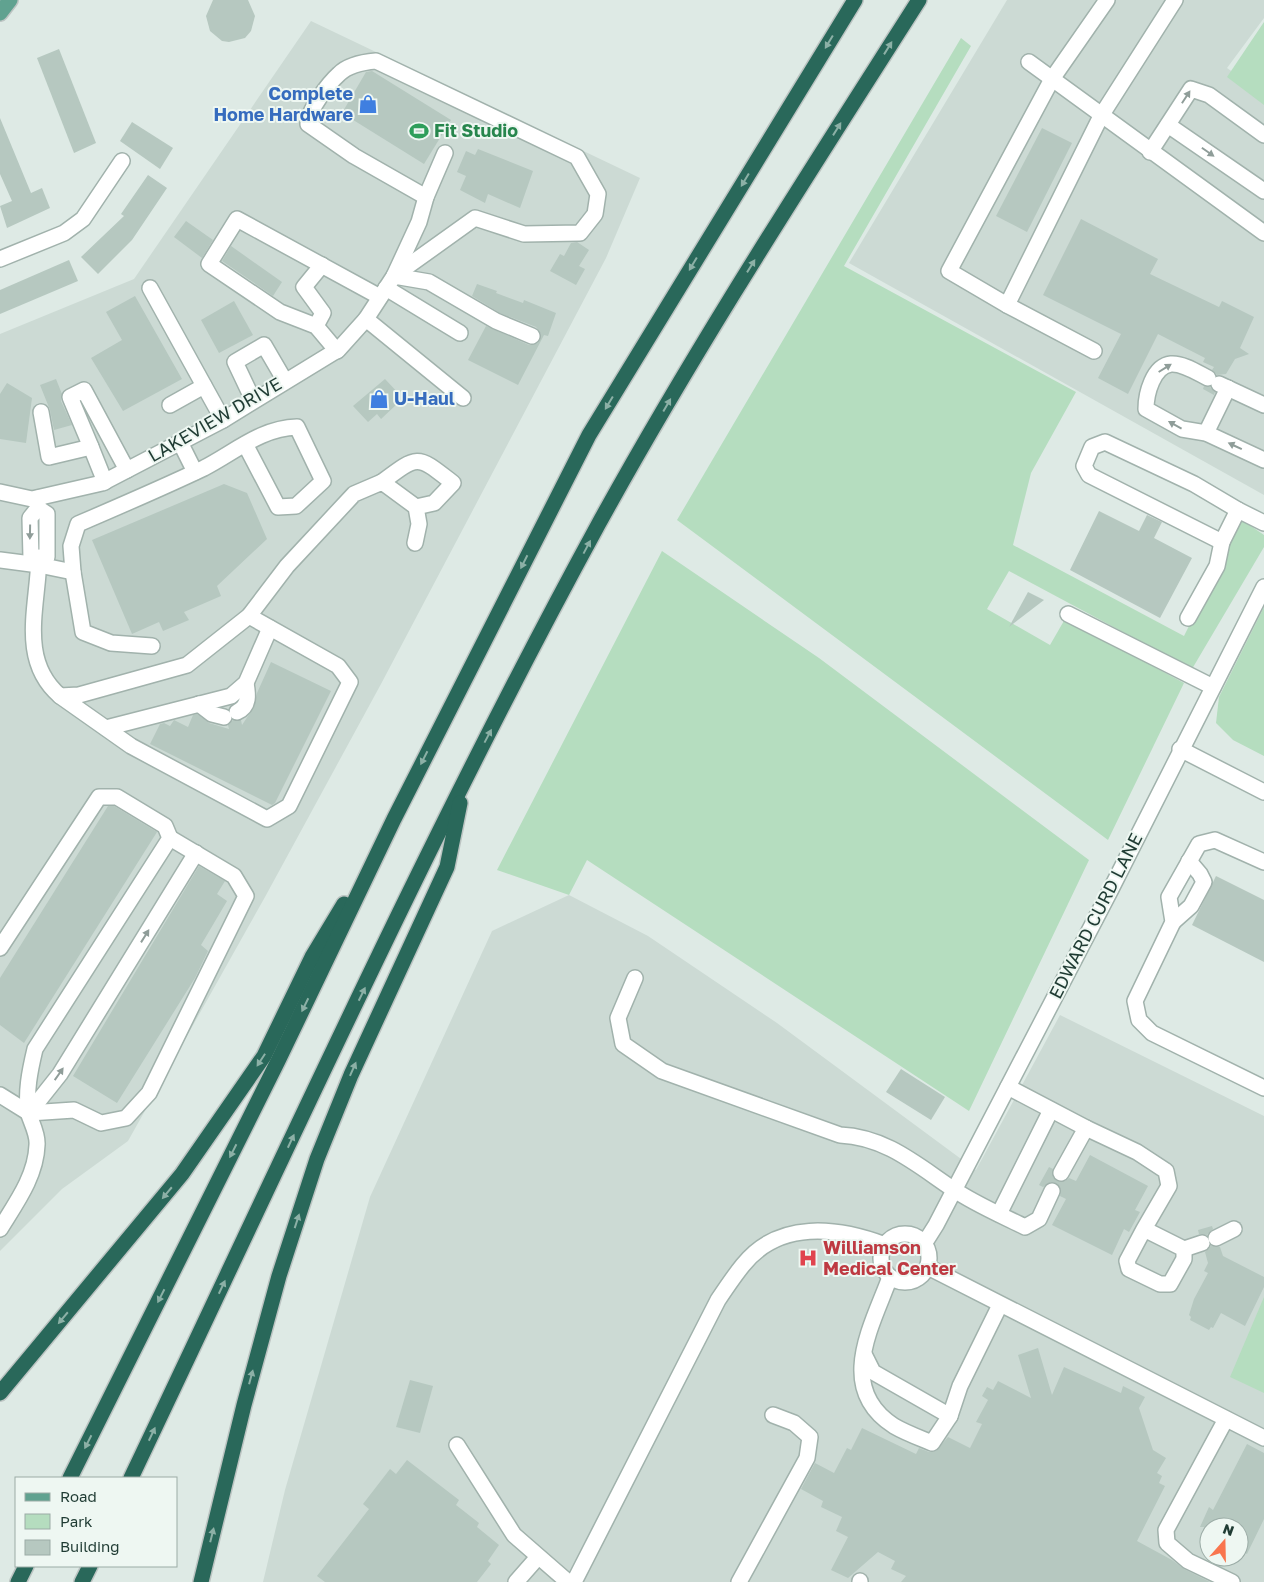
<svg xmlns="http://www.w3.org/2000/svg" width="1264" height="1582" viewBox="0 0 1264 1582" font-family="'Golos Text',sans-serif">
	<style>
		.built { fill: #ccdad4; fill-rule: evenodd }
		.green { fill: #b5ddbf }
		.building { fill: #b6c8c0 }
		.lines { fill: none; stroke-linecap: round; stroke-linejoin: round }
		.minor-casing { stroke: #a1b2ac; stroke-width: 18 }
		.major-casing { stroke: #bcc4c2; stroke-width: 18 }
		.highway-casing { stroke: #bcc4c2; stroke-width: 18 }
		.minor { stroke: #fff; stroke-width: 15 }
		.major { stroke: #60a290; stroke-width: 15 }
		.highway { stroke: #29685a; stroke-width: 15 }
		.oneway { fill: #8cb0a6 }
		.oneway2 { fill: #8f9d99 }
		.labels { text-anchor: middle; stroke-width: 4; stroke-linejoin: round; paint-order: stroke }
		.shop-label { font-size: 18px; font-weight: bold; fill: #366cbe; stroke: #eef7f2; text-anchor: end }
		.leisure-label { font-size: 18px; font-weight: bold; fill: #27864d; stroke: #eef7f2; text-anchor: start }
		.street-label { font-size: 18px; fill: #1f3b33; stroke: #eef7f2 }
		.health-label { font-size: 18px; font-weight: bold; fill: #be3a42; stroke: #eef7f2; text-anchor: start }
	</style>
	<rect width="100%" height="100%" fill="#deeae5"/>
	<!-- built -->
	<g class="built">
		<polygon points="1007,0 1264,0 1264,18 1227,68 1264,94 1264,495 849,263"/>
		<polygon points="311,21 640,178 606,258 381,684 265,897 128,1141 62,1189 0,1251 0,334 134,279"/>
		<path d="M569 895 648 936 777 1023 976 1170 1060 1015 1264 1116V1582H263L285 1490 370 1197 492 931ZM1209 1527H1239V1557H1209Z"/>
	</g>
	<!-- green -->
	<g class="green">
		<polygon points="1264,22 1264,105 1227,77"/>
		<polygon points="961,38 971,46 844,266 1076,392 1031,473 1013,545 1184,636 1242,520 1264,535 1264,547 1192,669 1009,571 987,609 1050,645 1065,619 1184,683 1108,840 677,520"/>
		<polygon points="662,551 819,658 1089,860 969,1111 587,860 569,895 497,870"/>
		<polygon points="1264,607 1264,756 1233,740 1216,723 1219,697"/>
		<polygon points="1264,1297 1264,1393 1230,1377"/>
	</g>
	<!-- building -->
	<g class="building">
		<polygon points="213,0 248,0 255,16 251,31 245,38 229,42 222,41 210,31 206,16"/>
		<polygon points="59,49 96,143 74,153 37,58"/>
		<polygon points="372,71 451,120 424,164 342,113 366,72"/>
		<polygon points="0,118 31,193 42,188 50,208 7,228 0,206 12,201 0,174"/>
		<polygon points="132,122 173,148 160,169 120,141"/>
		<polygon points="1042,128 1072,143 1027,232 996,216"/>
		<polygon points="478,149 533,171 520,208 488,194 485,203 460,190 466,176 457,172 466,151 475,155"/>
		<polygon points="148,175 167,188 132,240 98,274 81,257 124,216 121,214"/>
		<polygon points="1081,219 1158,259 1150,274 1219,307 1222,301 1254,317 1240,348 1249,354 1235,359 1226,374 1217,375 1212,370 1214,367 1203,362 1205,358 1158,334 1128,394 1098,378 1121,334 1043,295"/>
		<polygon points="186,221 213,240 202,258 174,237"/>
		<polygon points="577,242 589,250 579,266 585,269 576,285 550,271 560,254 564,256 571,243"/>
		<polygon points="231,246 282,282 273,296 222,261"/>
		<polygon points="69,260 78,281 0,314 0,290"/>
		<polygon points="477,284 497,291 496,293 523,303 524,300 556,313 548,336 544,335 518,385 468,360 486,326 529,345 538,343 541,334 536,327 500,313 472,296"/>
		<polygon points="135,296 182,379 123,411 91,358 122,340 106,312"/>
		<polygon points="234,301 253,335 219,353 201,320"/>
		<polygon points="56,379 62,394 61,401 72,425 54,430 50,410 40,385"/>
		<polygon points="385,379 400,395 393,401 397,404 381,419 377,414 368,422 353,406"/>
		<polygon points="7,383 32,398 26,443 0,439 0,394"/>
		<polygon points="1204,386 1210,387 1215,392 1214,395 1203,389"/>
		<polygon points="224,484 247,493 267,539 217,586 221,596 184,612 189,620 163,631 159,622 132,634 92,540"/>
		<polygon points="1099,511 1139,531 1147,515 1162,522 1154,538 1192,558 1160,618 1070,570"/>
		<polygon points="1028,592 1044,600 1009,627"/>
		<polygon points="271,662 331,691 275,803 272,805 150,744 160,724 164,723 170,726 174,720 188,727 193,715 197,714 209,723 229,729 228,725 233,720 241,720 242,725 254,707 257,693"/>
		<polygon points="108,806 114,806 157,832 24,1043 0,1025 0,978"/>
		<polygon points="199,866 225,881 217,894 227,901 201,945 208,951 195,978 117,1103 73,1076"/>
		<polygon points="1216,876 1264,900 1264,962 1192,925"/>
		<polygon points="901,1069 945,1097 931,1120 886,1092"/>
		<polygon points="1090,1155 1148,1186 1135,1210 1140,1212 1129,1232 1124,1229 1112,1255 1052,1225 1066,1199 1060,1196 1061,1190 1056,1183 1051,1182 1043,1187 1039,1185 1049,1167 1053,1169 1053,1177 1057,1181 1065,1181 1069,1178 1076,1181"/>
		<polygon points="1212,1226 1213,1229 1207,1235 1199,1234 1198,1230"/>
		<polygon points="1211,1246 1220,1247 1223,1256 1264,1277 1264,1287 1245,1326 1221,1313 1213,1328 1211,1327 1209,1330 1190,1320 1191,1317 1189,1315 1194,1299 1208,1273 1204,1271 1208,1263 1205,1252"/>
		<polygon points="1038,1348 1052,1395 1064,1367 1121,1393 1123,1386 1145,1397 1139,1408 1153,1450 1166,1458 1157,1473 1162,1476 1159,1483 1165,1486 1137,1541 1172,1560 1184,1569 1210,1582 901,1582 906,1576 891,1569 895,1561 878,1552 848,1578 831,1570 848,1537 836,1531 842,1517 821,1507 823,1501 801,1489 815,1463 834,1473 847,1448 851,1450 862,1428 916,1454 919,1448 929,1452 936,1451 948,1437 970,1448 982,1424 976,1422 988,1400 982,1396 987,1387 993,1390 998,1381 1031,1398 1018,1355"/>
		<polygon points="410,1380 433,1386 420,1433 396,1427"/>
		<polygon points="1247,1444 1264,1453 1264,1519 1247,1554 1239,1550 1239,1527 1200,1527 1209,1507 1213,1510"/>
		<polygon points="407,1460 459,1500 456,1505 479,1523 477,1527 499,1545 488,1561 491,1564 477,1582 325,1582 317,1576 369,1509 363,1504 390,1469 396,1474"/>
	</g>
	<g class="lines">
		<!-- minor casing -->
		<g class="minor-casing">
			<g id="minor">
				<polyline points="1029,62 1264,233"/>
				<polyline points="1168,125 1264,191"/>
				<polyline points="1150,152 1191,89 1209,95 1264,135"/>
				<polyline points="0,259 64,233 83,219 122,161"/>
				<path d="M394 276 475 218 524 234 580 233 595 214 598 194 577 157 376 61C364 62 348 65 339 74 329 83 308 110 308 124L354 156 426 197"/>
				<polyline points="394,276 429,282 496,321 532,336"/>
				<polyline points="150,288 223,420"/>
				<polyline points="386,288 460,333"/>
				<polyline points="1007,305 949,271 1052,79 1107,0"/>
				<polyline points="366,319 463,398"/>
				<polyline points="316,326 323,313 304,287 322,265"/>
				<polyline points="337,351 316,326 280,312 209,264 237,219 380,297"/>
				<polyline points="1094,351 1007,305 1101,116 1175,0"/>
				<path d="M1208 378C1198 373 1183 363 1171 364 1153 366 1146 394 1146 409L1182 429 1206 433 1264 460"/>
				<polyline points="1219,384 1264,405"/>
				<polyline points="253,400 235,362 264,345 285,381"/>
				<polyline points="170,405 204,386"/>
				<polyline points="41,412 49,457 91,447 105,482"/>
				<polyline points="1206,433 1228,388"/>
				<polyline points="180,442 195,472"/>
				<polyline points="91,447 70,397 84,390 127,470"/>
				<path d="M382 482C419 454 417 455 453 483L434 503 416 507"/>
				<polyline points="0,492 32,499 102,483 223,420 339,349 366,319 394,276 419,222 426,197 445,153"/>
				<polyline points="38,498 38,508 30,518 31,558 47,557 47,514 38,508"/>
				<polyline points="1222,542 1089,475 1084,466 1092,447 1105,442 1194,484 1238,510"/>
				<path d="M39 557C38 606 18 660 60 696L79 695 187 665 249 616 287 566 354 494 382 482 416 507 419 524 415 543"/>
				<path d="M0 560 39 565 73 572 71 546 78 524C120 506 162 488 204 468 235 452 261 428 297 427L323 481 296 506 278 507 245 444"/>
				<polyline points="73,572 83,632 111,643 152,646"/>
				<polyline points="1068,614 1213,687"/>
				<polyline points="1188,618 1217,566 1222,542 1238,510 1264,523"/>
				<polyline points="60,696 131,746 267,819 289,806 350,682 338,666 249,616"/>
				<polyline points="199,704 212,714 224,717"/>
				<path d="M237 712C250 706 248 694 246 683"/>
				<polyline points="106,728 231,696 246,683 270,628"/>
				<polyline points="1180,749 1264,792"/>
				<polyline points="1264,862 1215,840 1199,844 1169,897 1173,922 1135,1001 1139,1020 1152,1033 1264,1088"/>
				<polyline points="1173,922 1191,906 1204,882 1200,874 1189,861"/>
				<path d="M0 948 99 797H117L165 826 170 838 35 1049C30 1070 25 1093 29 1115 32 1124 38 1135 37 1145 36 1176 16 1203 0 1229"/>
				<path d="M635 978 618 1018 623 1044 662 1071 840 1135C886 1137 917 1165 953 1189 975 1204 1001 1215 1025 1227L1039 1219 1052 1191"/>
				<polyline points="1008,1087 1086,1128 1061,1173"/>
				<polyline points="0,1095 29,1113"/>
				<polyline points="29,1113 74,1110 101,1123 126,1118 149,1093 246,896 234,876 170,838"/>
				<polyline points="29,1113 60,1074 196,853"/>
				<polyline points="1086,1128 1137,1152 1166,1171 1169,1186 1144,1229 1184,1249 1184,1259 1170,1284 1160,1284 1129,1269 1127,1261 1144,1229"/>
				<polyline points="999,1214 1051,1110"/>
				<circle cx="905" cy="1258" r="24"/>
				<polyline points="1216,1238 1234,1229"/>
				<polyline points="924,1244 936,1225 1110,891 1264,587"/>
				<polyline points="1184,1249 1202,1243"/>
				<polyline points="928,1267 1264,1438"/>
				<path d="M890 1277C872 1326 835 1388 894 1426 906 1433 920 1438 932 1443L950 1416 960 1386 1000 1305"/>
				<polyline points="864,1354 873,1372 950,1416"/>
				<polyline points="1226,1419 1166,1530 1167,1543 1188,1561 1232,1582"/>
				<polyline points="457,1445 514,1535 568,1582"/>
				<polyline points="516,1582 538,1557"/>
				<path d="M574 1582 718 1300C726 1288 734 1276 743 1265 779 1220 837 1227 885 1245"/>
				<polyline points="739,1582 807,1458 810,1437 794,1423 773,1415"/>
				<polyline points="860,1582 860,1581"/>
			</g>
		</g>
		<!-- major casing -->
		<g class="major-casing">
			<polyline id="major" points="0,13 10,0"/>
		</g>
		<!-- highway casing -->
		<g class="highway-casing">
			<g id="highway">
				<polyline points="0,1393 182,1174 264,1056 312,957 344,904"/>
				<polyline points="70,1478 278,1061 394,819 589,435 855,0"/>
				<path d="M131 1478C283 1159 429 835 598 525 697 345 809 173 919 0"/>
				<polyline points="18,1582 26,1566"/>
				<polyline points="82,1582 90,1566"/>
				<polyline points="201,1582 244,1405 279,1276 317,1159 351,1075 447,867 460,803"/>
			</g>
		</g>
		<!-- minor -->
		<use href="#minor" class="minor"/>
		<!-- major -->
		<use href="#major" class="major"/>
		<!-- highway -->
		<use href="#highway" class="highway"/>
	</g>
	<!-- one-way arrows -->
	<defs><path id="oneway-solid" d="M-6-.8H1V-3.2L6.5 0L1 3.2V.8H-6Z" transform="scale(1.25)"/></defs>
	<g class="oneway">
		<use href="#oneway-solid" transform="translate(829 42) rotate(121)"/>
		<use href="#oneway-solid" transform="translate(888 48) rotate(-58)"/>
		<use href="#oneway-solid" transform="translate(837 129) rotate(-58)"/>
		<use href="#oneway-solid" transform="translate(745 180) rotate(121)"/>
		<use href="#oneway-solid" transform="translate(693 264) rotate(121)"/>
		<use href="#oneway-solid" transform="translate(751 266) rotate(-58)"/>
		<use href="#oneway-solid" transform="translate(609 403) rotate(121)"/>
		<use href="#oneway-solid" transform="translate(667 405) rotate(-60)"/>
		<use href="#oneway-solid" transform="translate(587 547) rotate(-62)"/>
		<use href="#oneway-solid" transform="translate(524 562) rotate(117)"/>
		<use href="#oneway-solid" transform="translate(488 736) rotate(-62)"/>
		<use href="#oneway-solid" transform="translate(424 758) rotate(117)"/>
		<use href="#oneway-solid" transform="translate(362 994) rotate(-64)"/>
		<use href="#oneway-solid" transform="translate(305 1005) rotate(116)"/>
		<use href="#oneway-solid" transform="translate(261 1060) rotate(123)"/>
		<use href="#oneway-solid" transform="translate(353 1069) rotate(-66)"/>
		<use href="#oneway-solid" transform="translate(291 1141) rotate(-65)"/>
		<use href="#oneway-solid" transform="translate(233 1151) rotate(117)"/>
		<use href="#oneway-solid" transform="translate(167 1193) rotate(130)"/>
		<use href="#oneway-solid" transform="translate(297 1221) rotate(-72)"/>
		<use href="#oneway-solid" transform="translate(222 1287) rotate(-65)"/>
		<use href="#oneway-solid" transform="translate(161 1296) rotate(117)"/>
		<use href="#oneway-solid" transform="translate(63 1318) rotate(130)"/>
		<use href="#oneway-solid" transform="translate(251 1377) rotate(-75)"/>
		<use href="#oneway-solid" transform="translate(152 1434) rotate(-65)"/>
		<use href="#oneway-solid" transform="translate(88 1442) rotate(117)"/>
		<use href="#oneway-solid" transform="translate(212 1535) rotate(-76)"/>
	</g>
	<g class="oneway2">
		<use href="#oneway-solid" transform="translate(1186 97) rotate(-57)"/>
		<use href="#oneway-solid" transform="translate(1208 152) rotate(35)"/>
		<use href="#oneway-solid" transform="translate(1165 368) rotate(-32)"/>
		<use href="#oneway-solid" transform="translate(1175 425) rotate(-151)"/>
		<use href="#oneway-solid" transform="translate(1235 446) rotate(-155)"/>
		<use href="#oneway-solid" transform="translate(30 532) rotate(91)"/>
		<use href="#oneway-solid" transform="translate(145 936) rotate(-58)"/>
		<use href="#oneway-solid" transform="translate(59 1074) rotate(-55)"/>
	</g>
	<!-- icons -->
	<defs>
		<g id="shop-bare" transform="scale(1.5)"><path d="M-5-2.5h2.3a2.7 3.5 0 0 1 5.4 0H5L5.5 6h-11ZM-1.5-2.5h3a1.5 2.3 0 0 0-3 0Z" fill="#3f7fe0" stroke="#eef7f2" stroke-width="2.5" paint-order="stroke"/></g>
		<g id="stadium-bare" transform="scale(1.5)"><path d="M0-5a6.5 5 0 1 0 0 10a6.5 5 0 1 0 0-10ZM-3.5-1.8h7v3.6h-7Z" fill="#2e9e5b" stroke="#eef7f2" stroke-width="2.5" paint-order="stroke"/></g>
		<g id="hospital-bare" transform="scale(1.5)"><path d="M-5-5h3v3.5h4V-5h3V5h-3V1.5h-4V5h-3Z" fill="#e0444e" stroke="#eef7f2" stroke-width="2.5" paint-order="stroke"/></g>
	</defs>
	<g fill-rule="evenodd">
		<use href="#shop-bare" x="368" y="104"/>
		<use href="#stadium-bare" x="419" y="131"/>
		<use href="#shop-bare" x="379" y="399"/>
		<use href="#hospital-bare" x="808" y="1258"/>
	</g>
	<g class="labels">
		<!-- shop labels -->
		<g class="shop-label">
			<text x="353" y="100">Complete<tspan x="353" dy="21">Home Hardware</tspan></text>
			<text x="394" y="405" text-anchor="start">U-Haul</text>
		</g>
		<!-- leisure labels -->
		<g class="leisure-label">
			<text x="434" y="137">Fit Studio</text>
		</g>
		<!-- street labels -->
		<g class="street-label">
			<text transform="translate(215 420) rotate(-30)" y="6">LAKEVIEW DRIVE</text>
			<text transform="translate(1096 916) rotate(-63)" y="6">EDWARD CURD LANE</text>
		</g>
		<!-- health labels -->
		<g class="health-label">
			<text x="823" y="1254">Williamson<tspan x="823" dy="21">Medical Center</tspan></text>
		</g>
	</g>
	<!-- legend -->
	<rect x="15" y="1477" width="162" height="90" fill="#eef7f2" stroke="#9baca6"/>
	<rect x="25" y="1493" width="25" height="8" fill="#60a290" stroke="#9baca6"/>
	<text x="60" y="1502" font-size="15" fill="#1f3b33">Road</text>
	<rect x="25" y="1514" width="25" height="15" fill="#b5ddbf" stroke="#9baca6"/>
	<text x="60" y="1527" font-size="15" fill="#1f3b33">Park</text>
	<rect x="25" y="1540" width="25" height="15" fill="#b6c8c0" stroke="#9baca6"/>
	<text x="60" y="1552" font-size="15" fill="#1f3b33">Building</text>
	<!-- north arrow -->
	<g transform="translate(1224 1542) rotate(20)"><circle r="24" fill="#eef7f2" stroke="#9baca6"/>
	<path d="M0-4L9 19L0 12L-9 19Z" fill="#f9754e"/>
	<text y="-8" font-size="14" font-weight="bold" text-anchor="middle" fill="#1f3b33">N</text>
	</g>
</svg>
